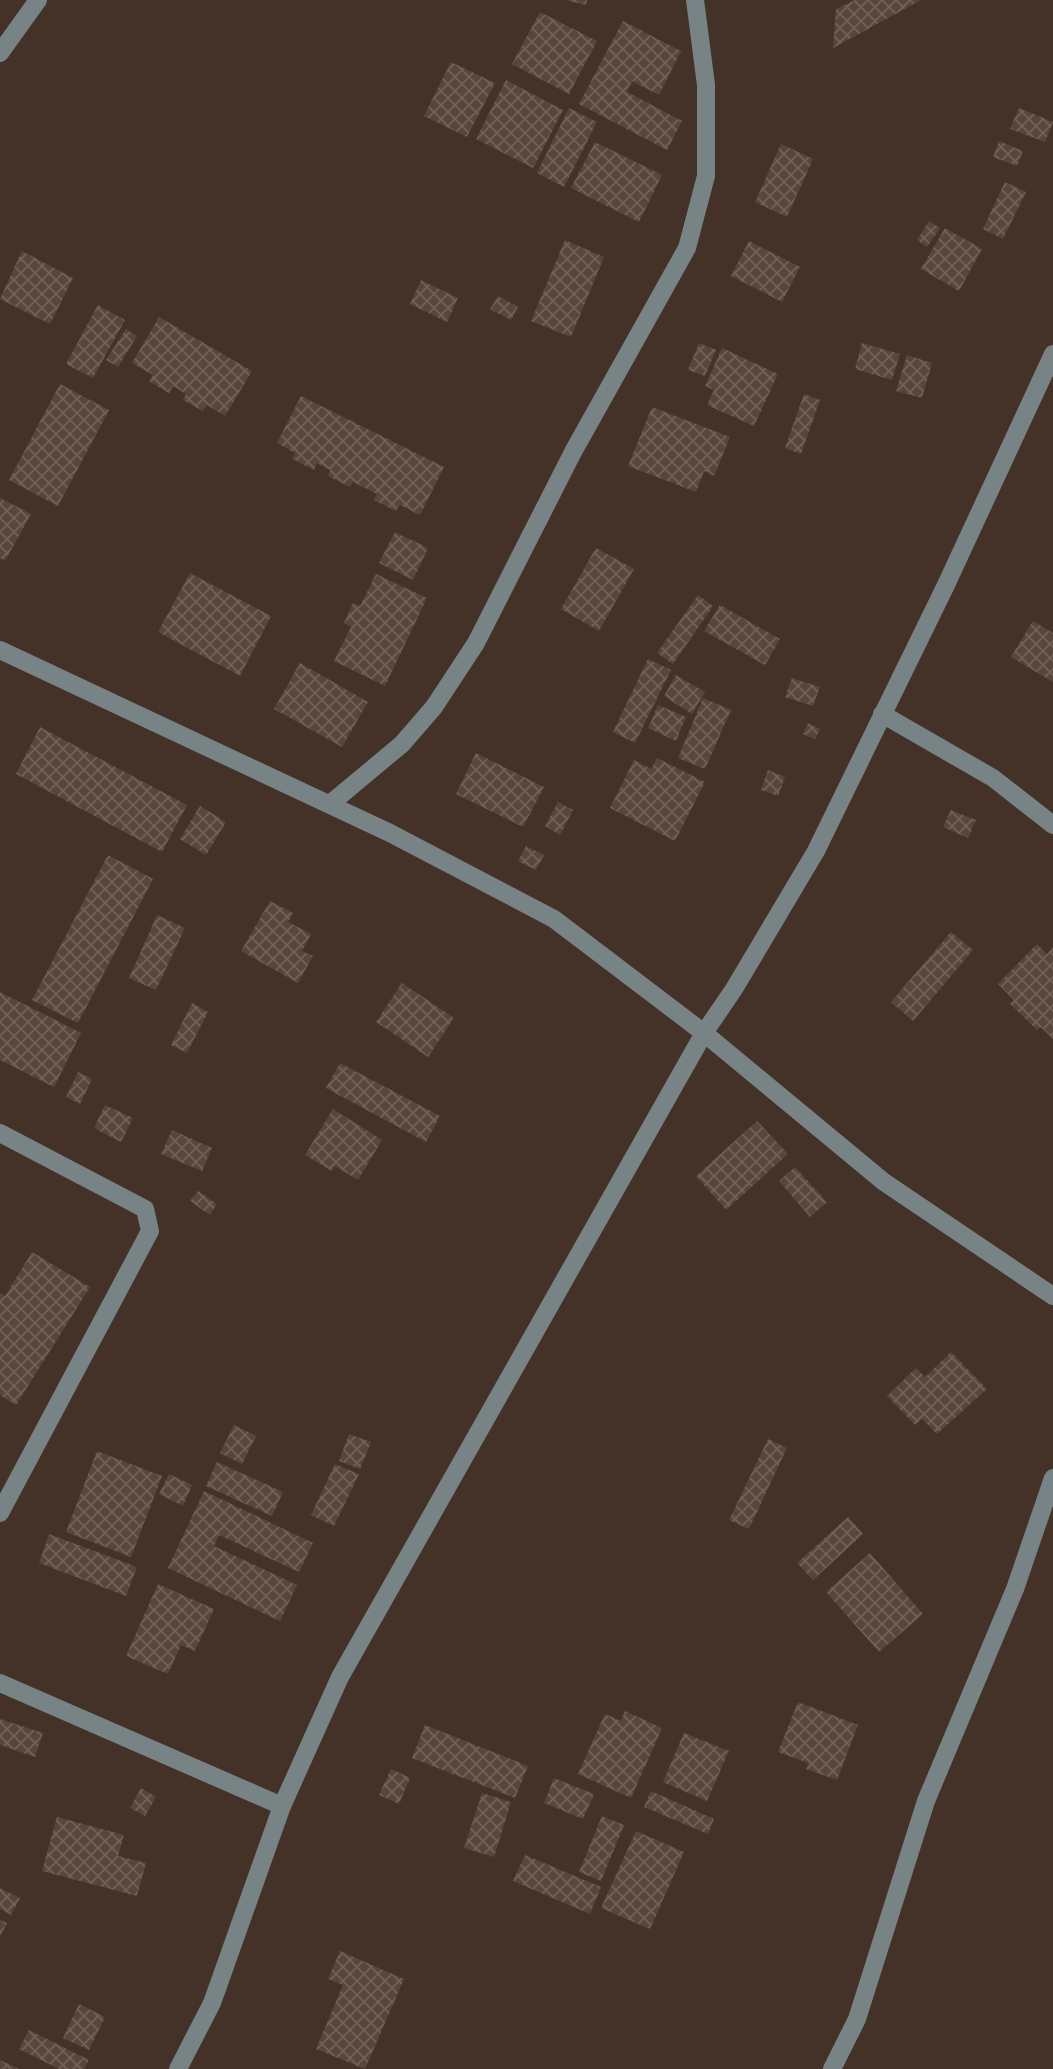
<svg xmlns="http://www.w3.org/2000/svg" width="1053" height="2069" viewBox="0 0 1053 2069" font-family="'Space Grotesk',sans-serif">
	<style>
		.building { fill: url(#building-cross-hatch) }
		.lines { fill: none; stroke-linecap: round; stroke-linejoin: round }
		.minor { stroke: #778385; stroke-width: 18 }
	</style>
	<defs>
		<pattern id="building-cross-hatch" width="8" height="8" patternUnits="userSpaceOnUse" patternTransform="scale(1.75)"><rect width="8" height="8" fill="#5a453b"/><path d="M0 0l8 8M0 8l8-8" fill="none" stroke="#726057"/></pattern>
	</defs>
	<rect width="100%" height="100%" fill="#443127"/>
	<!-- building -->
	<g class="building">
		<polygon points="565,0 587,0 586,5"/>
		<polygon points="855,0 921,0 833,48 836,9"/>
		<polygon points="540,12 597,41 569,94 512,64"/>
		<polygon points="623,21 681,51 659,95 632,81 627,92 682,121 667,150 579,104"/>
		<polygon points="451,62 495,83 467,137 424,116"/>
		<polygon points="506,80 563,110 533,168 476,139"/>
		<polygon points="569,108 597,122 564,187 537,173"/>
		<polygon points="1019,108 1053,122 1045,142 1010,129"/>
		<polygon points="999,141 1023,151 1017,166 993,157"/>
		<polygon points="595,142 662,175 639,222 571,188"/>
		<polygon points="781,144 813,159 787,217 755,202"/>
		<polygon points="1005,182 1026,192 1003,239 983,229"/>
		<polygon points="929,221 940,228 927,247 917,240"/>
		<polygon points="945,228 982,249 959,291 921,269"/>
		<polygon points="565,240 604,257 571,337 531,321"/>
		<polygon points="749,241 800,267 782,302 731,276"/>
		<polygon points="22,251 73,278 50,324 0,299"/>
		<polygon points="421,280 458,298 447,322 410,304"/>
		<polygon points="498,296 518,307 511,320 490,309"/>
		<polygon points="98,305 125,320 93,378 66,364"/>
		<polygon points="159,317 252,371 225,416 207,405 203,411 183,400 186,394 173,386 169,393 149,381 153,375 132,363"/>
		<polygon points="126,329 137,336 118,367 106,360"/>
		<polygon points="699,343 716,350 705,376 688,370"/>
		<polygon points="862,343 900,354 892,380 855,369"/>
		<polygon points="722,348 778,374 754,426 707,405 714,390 705,386"/>
		<polygon points="907,355 932,363 922,398 896,391"/>
		<polygon points="60,384 109,410 58,506 9,480"/>
		<polygon points="804,394 820,400 801,454 785,448"/>
		<polygon points="301,396 444,467 420,515 400,505 396,511 374,500 377,494 353,482 350,487 328,476 330,470 317,463 314,470 292,459 295,453 277,443"/>
		<polygon points="652,407 730,437 714,476 704,471 696,492 628,466"/>
		<polygon points="0,498 31,514 5,561 0,558"/>
		<polygon points="395,532 428,548 413,580 379,563"/>
		<polygon points="596,548 634,569 599,631 561,609"/>
		<polygon points="190,573 271,616 240,676 158,632"/>
		<polygon points="376,574 427,598 385,686 334,661 351,627 344,623 353,603 360,606"/>
		<polygon points="698,595 713,606 673,664 657,653"/>
		<polygon points="720,605 780,639 765,665 704,631"/>
		<polygon points="1033,621 1053,633 1053,682 1011,657"/>
		<polygon points="648,659 671,670 635,743 613,732"/>
		<polygon points="300,663 368,702 342,747 274,709"/>
		<polygon points="676,675 705,692 692,714 664,696"/>
		<polygon points="792,678 820,687 813,706 785,697"/>
		<polygon points="703,698 731,710 705,769 678,758"/>
		<polygon points="658,705 686,717 676,741 648,728"/>
		<polygon points="808,723 820,729 815,739 803,734"/>
		<polygon points="40,727 187,805 162,852 16,774"/>
		<polygon points="476,753 544,787 523,827 456,794"/>
		<polygon points="657,758 705,782 675,841 610,808 634,760 651,769"/>
		<polygon points="768,770 785,777 778,796 761,790"/>
		<polygon points="558,802 573,810 560,835 545,826"/>
		<polygon points="200,806 226,822 206,855 180,839"/>
		<polygon points="951,810 976,820 968,838 943,827"/>
		<polygon points="526,846 544,855 536,870 518,861"/>
		<polygon points="108,855 153,879 78,1023 32,1000"/>
		<polygon points="270,901 293,913 288,922 311,934 302,951 313,956 298,983 241,951"/>
		<polygon points="157,915 185,928 156,990 129,978"/>
		<polygon points="951,932 973,950 913,1021 891,1002"/>
		<polygon points="1037,944 1047,954 1053,947 1053,1039 1041,1027 1037,1030 1010,1004 1014,1000 998,984"/>
		<polygon points="402,983 454,1018 428,1057 376,1022"/>
		<polygon points="0,992 81,1033 54,1087 0,1060"/>
		<polygon points="192,1003 208,1012 187,1053 171,1045"/>
		<polygon points="340,1063 440,1116 426,1142 326,1088"/>
		<polygon points="78,1072 92,1079 80,1104 66,1097"/>
		<polygon points="105,1105 133,1118 121,1142 94,1128"/>
		<polygon points="333,1109 382,1140 358,1180 335,1166 332,1171 305,1155"/>
		<polygon points="757,1121 788,1154 726,1210 696,1176"/>
		<polygon points="172,1130 212,1148 202,1171 161,1154"/>
		<polygon points="795,1167 827,1202 810,1217 779,1181"/>
		<polygon points="198,1191 217,1204 210,1215 190,1201"/>
		<polygon points="32,1252 90,1287 16,1405 0,1395 0,1293 5,1296"/>
		<polygon points="951,1352 987,1389 937,1434 922,1419 915,1425 887,1396 916,1368 925,1377"/>
		<polygon points="234,1425 256,1436 242,1464 220,1453"/>
		<polygon points="349,1434 371,1442 360,1469 339,1461"/>
		<polygon points="768,1439 787,1448 749,1529 729,1520"/>
		<polygon points="97,1451 162,1476 131,1557 66,1532"/>
		<polygon points="217,1462 283,1492 272,1516 206,1486"/>
		<polygon points="335,1464 359,1474 334,1526 311,1515"/>
		<polygon points="169,1474 192,1485 183,1506 159,1494"/>
		<polygon points="204,1491 313,1543 299,1572 219,1535 214,1546 297,1585 280,1621 168,1568"/>
		<polygon points="848,1517 863,1534 813,1580 797,1563"/>
		<polygon points="49,1534 137,1567 126,1596 39,1563"/>
		<polygon points="870,1553 923,1614 879,1652 826,1592"/>
		<polygon points="158,1584 214,1609 195,1651 181,1645 168,1674 126,1656"/>
		<polygon points="798,1702 858,1725 837,1780 806,1769 808,1763 778,1752"/>
		<polygon points="625,1711 662,1728 631,1798 578,1774 605,1714 621,1721"/>
		<polygon points="0,1719 43,1733 35,1757 0,1745"/>
		<polygon points="425,1725 528,1766 515,1798 412,1758"/>
		<polygon points="684,1733 729,1751 707,1801 663,1782"/>
		<polygon points="391,1769 410,1778 399,1804 379,1795"/>
		<polygon points="554,1778 594,1794 583,1819 544,1803"/>
		<polygon points="141,1788 156,1797 145,1816 130,1808"/>
		<polygon points="651,1791 714,1819 708,1834 644,1807"/>
		<polygon points="482,1793 511,1802 494,1857 464,1848"/>
		<polygon points="602,1816 624,1825 601,1881 579,1872"/>
		<polygon points="57,1817 124,1835 118,1856 146,1863 137,1896 42,1871"/>
		<polygon points="636,1831 684,1852 650,1929 601,1908"/>
		<polygon points="525,1855 601,1887 590,1914 513,1881"/>
		<polygon points="0,1888 20,1898 11,1915 0,1909"/>
		<polygon points="0,1920 7,1923 0,1937"/>
		<polygon points="340,1951 404,1979 365,2069 316,2049 343,1985 328,1979"/>
		<polygon points="79,2004 105,2017 89,2050 63,2038"/>
		<polygon points="29,2030 89,2060 84,2069 59,2069 19,2049"/>
		<polygon points="0,2060 19,2069 0,2069"/>
	</g>
	<g class="lines">
		<!-- minor -->
		<g class="minor">
			<polyline points="0,53 38,0"/>
			<polyline points="0,650 390,833 554,919 704,1033 884,1182 1053,1296"/>
			<polyline points="882,714 993,778 1053,825"/>
			<polyline points="330,804 402,744 434,707 476,643 573,452 687,248 706,176 706,85 695,0"/>
			<polyline points="0,1133 145,1209 150,1231 0,1513"/>
			<polyline points="0,1683 282,1806"/>
			<polyline points="178,2069 212,2003 282,1806 340,1677 704,1033 734,989 816,851 946,585 1053,354"/>
			<polyline points="832,2069 857,2019 926,1801 1015,1589 1053,1478"/>
		</g>
	</g>
</svg>
